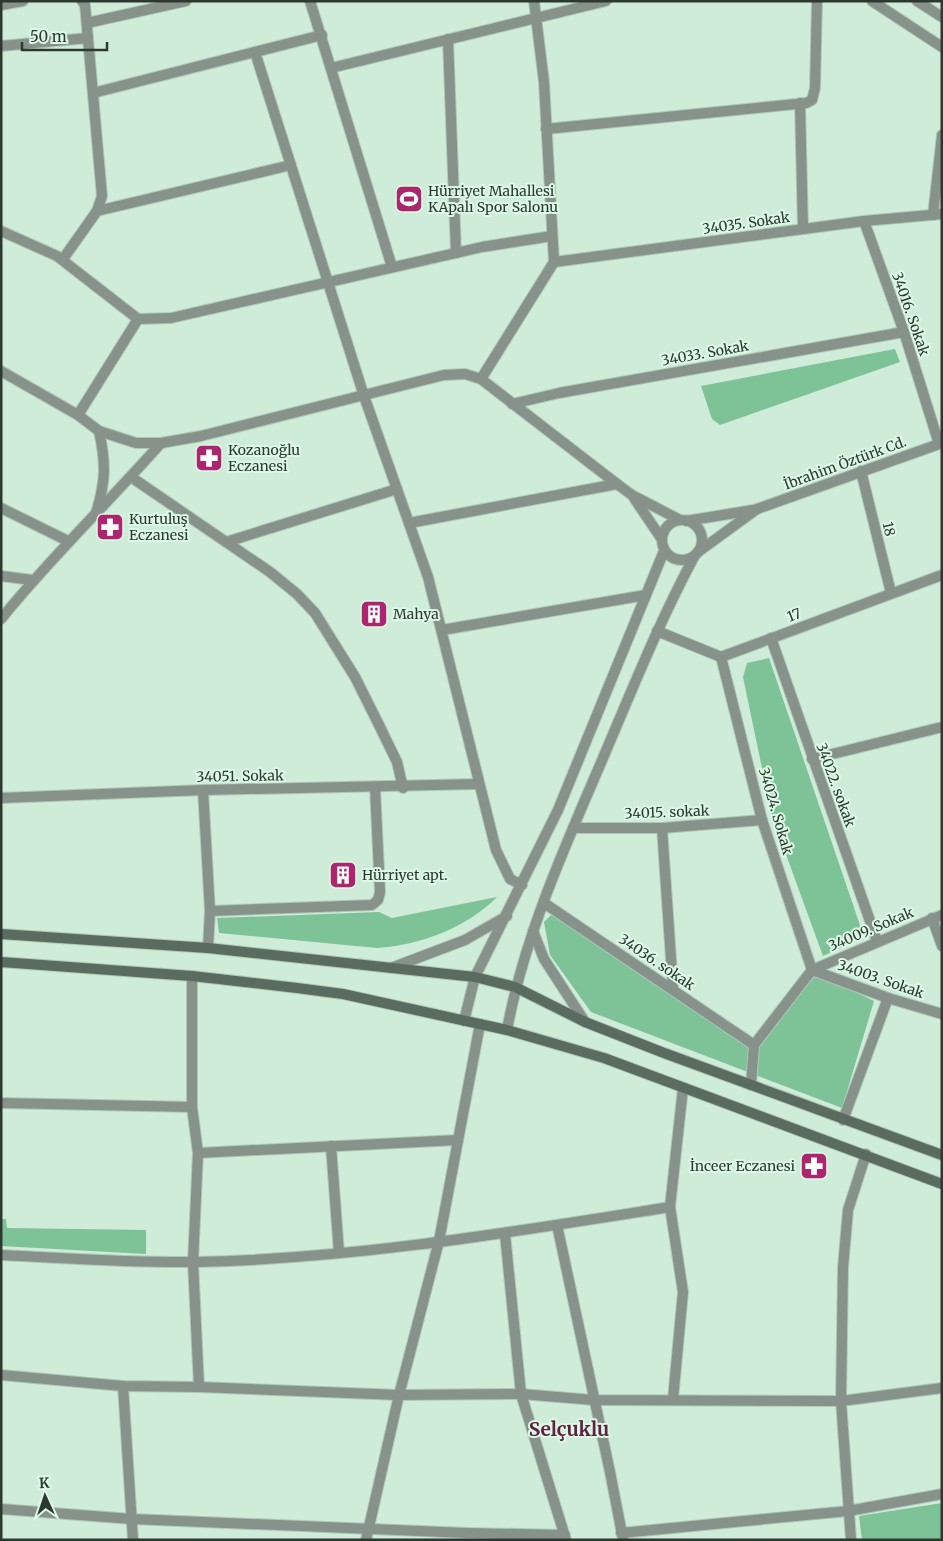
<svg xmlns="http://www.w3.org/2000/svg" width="943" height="1541" viewBox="0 0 943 1541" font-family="Merriweather,serif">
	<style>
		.green { fill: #7ec298 }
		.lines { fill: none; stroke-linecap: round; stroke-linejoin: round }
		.minor-casing { stroke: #afc8b7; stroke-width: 12 }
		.tertiary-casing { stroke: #afc8b7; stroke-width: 12 }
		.secondary-casing { stroke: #afc8b7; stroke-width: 12 }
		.minor { stroke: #86928a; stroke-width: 10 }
		.tertiary { stroke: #86928a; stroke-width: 10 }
		.secondary { stroke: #5a6c60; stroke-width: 10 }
		.labels { text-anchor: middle; stroke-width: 4; stroke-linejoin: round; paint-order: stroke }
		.poi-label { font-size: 14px; fill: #2d3831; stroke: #dcf9e5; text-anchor: start }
		.street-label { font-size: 14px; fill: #2d3831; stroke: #dcf9e5 }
		.district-label { font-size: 19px; font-weight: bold; fill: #602040; stroke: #dcf9e5 }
	</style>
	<rect width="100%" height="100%" fill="#cfecd8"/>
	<!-- green -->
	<g class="green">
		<polygon points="895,349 900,362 720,425 712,419 701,386"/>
		<polygon points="769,658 864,937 823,956 772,816 743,677 747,663"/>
		<path d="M497 897C466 928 421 945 377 948L219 933 217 918 379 912 392 918Z"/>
		<polygon points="551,915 673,988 754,1045 812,970 874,1001 842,1108 591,1012 550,955 544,922"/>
		<polygon points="1,1219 6,1219 7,1228 146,1230 146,1254 1,1246"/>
		<polygon points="942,1503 942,1540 862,1540 859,1516"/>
	</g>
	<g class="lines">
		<!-- minor casing -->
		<g class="minor-casing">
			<g id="minor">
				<polyline points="310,1 392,267"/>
				<polyline points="1,5 23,1"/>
				<polyline points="87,23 186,1"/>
				<polyline points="448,39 456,253"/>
				<polyline points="1,46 88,38"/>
				<polyline points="255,52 364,396 428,577 496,850 510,879 522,885"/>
				<polyline points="331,68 606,1"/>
				<polyline points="93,93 322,35"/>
				<polyline points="800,103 803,229"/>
				<polyline points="546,129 806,103 812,100 815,88 817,1"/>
				<polyline points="97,211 291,165"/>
				<polyline points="933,215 942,135"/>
				<polyline points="864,221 904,332 939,444"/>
				<polyline points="1,231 57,256 138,319"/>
				<polyline points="63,259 97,211 102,196 85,5 82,1"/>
				<polyline points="554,262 864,221 942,214"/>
				<polyline points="481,379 554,262 544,82 534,1"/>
				<polyline points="512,404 559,393 904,332"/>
				<polyline points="78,415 138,319 171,318 482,247 552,236"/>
				<polyline points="861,471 891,593"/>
				<polyline points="131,477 270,572 297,594 315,613 355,677 379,725 397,762 403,788"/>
				<polyline points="1,508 68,541"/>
				<polyline points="757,509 942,443"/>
				<path d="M96 513C106 481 106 463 99 431"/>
				<polyline points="409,523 617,484"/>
				<polyline points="226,542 397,489"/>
				<polyline points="1,576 32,580"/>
				<path d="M1 619C51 557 108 503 161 443"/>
				<polyline points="442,630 646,595"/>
				<polyline points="657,631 721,657 942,575"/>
				<polyline points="771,638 877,941"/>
				<polyline points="721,657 762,820 812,970"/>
				<polyline points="812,759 942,727"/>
				<polyline points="203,790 210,911 208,948"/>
				<polyline points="1,798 203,790 479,784"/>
				<polyline points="573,828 662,828 762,820"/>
				<polyline points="662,828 673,988"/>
				<polyline points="544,903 754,1045"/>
				<polyline points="210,911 372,905 378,900 380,892 375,787"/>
				<polyline points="932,918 942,946"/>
				<polyline points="533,931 544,959 585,1022"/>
				<polyline points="391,968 465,940 507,916"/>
				<polyline points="812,970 888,998 942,1014"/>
				<polyline points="192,976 192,1107 198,1153 193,1262 199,1387"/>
				<polyline points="751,1085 754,1045 812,970 942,915"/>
				<polyline points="1,1103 192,1107"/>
				<polyline points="843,1120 888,998"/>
				<polyline points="331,1146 339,1253"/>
				<polyline points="198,1153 458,1140"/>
				<polyline points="670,1207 683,1292 673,1399"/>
				<polyline points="557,1225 610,1472 623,1539"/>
				<polyline points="505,1234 521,1394 566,1540"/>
				<path d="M1 1255C65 1258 130 1263 194 1262 353 1259 512 1232 670 1207L683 1088"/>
				<polyline points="1,1375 123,1386 199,1387 399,1395 521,1394 594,1400 841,1401 942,1388"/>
				<polyline points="123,1386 133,1540"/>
				<polyline points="1,1509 132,1519 467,1533 565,1535"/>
				<polyline points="621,1533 848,1511 942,1494"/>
				<polyline points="366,1540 399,1395 439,1241 480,1024"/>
			</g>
		</g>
		<!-- tertiary casing -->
		<g class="tertiary-casing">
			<g id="tertiary">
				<polyline points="872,1 942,47"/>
				<polyline points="917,1 942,17"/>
				<polyline points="1,371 78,415 99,431 136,443 161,443 201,436 444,375 465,374 481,379 617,484 632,495 680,520"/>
				<polyline points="634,498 661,538"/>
				<circle cx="682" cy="540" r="20"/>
				<polyline points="686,521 753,510"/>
				<polyline points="698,552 757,509"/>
				<polyline points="464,1021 475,977 558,810 664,551"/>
				<path d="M507 1030C524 938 563 851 600 765 630 695 658 624 694 557"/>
				<polyline points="851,1540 841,1401 843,1267 848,1210 866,1154"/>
			</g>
		</g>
		<!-- secondary casing -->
		<g class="secondary-casing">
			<g id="secondary">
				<polyline points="1,934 208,948 475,977 515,987 585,1022 664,1053 942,1155"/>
				<polyline points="1,962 192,976 297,988 343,994 507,1030 604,1058 942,1184"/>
			</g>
		</g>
		<!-- minor -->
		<use href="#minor" class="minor"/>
		<!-- tertiary -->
		<use href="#tertiary" class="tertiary"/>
		<!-- secondary -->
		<use href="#secondary" class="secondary"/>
	</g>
	<!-- icons -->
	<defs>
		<g id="stadium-square" transform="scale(1.4375)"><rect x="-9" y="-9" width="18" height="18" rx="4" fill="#ab266e" stroke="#dcf9e5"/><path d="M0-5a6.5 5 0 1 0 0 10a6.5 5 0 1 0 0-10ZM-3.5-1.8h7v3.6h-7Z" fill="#fff"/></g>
		<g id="pharmacy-square" transform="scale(1.4375)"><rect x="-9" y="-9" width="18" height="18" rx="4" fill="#ab266e" stroke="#dcf9e5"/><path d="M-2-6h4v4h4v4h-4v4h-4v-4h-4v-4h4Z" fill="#fff"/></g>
		<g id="building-square" transform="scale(1.4375)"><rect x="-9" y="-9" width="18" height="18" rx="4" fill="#ab266e" stroke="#dcf9e5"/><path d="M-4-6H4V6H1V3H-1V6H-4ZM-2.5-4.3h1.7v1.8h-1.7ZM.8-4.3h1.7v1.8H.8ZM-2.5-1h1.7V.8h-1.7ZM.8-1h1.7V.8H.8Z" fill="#fff"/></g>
	</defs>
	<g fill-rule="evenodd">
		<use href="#stadium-square" x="409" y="199"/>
		<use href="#pharmacy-square" x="209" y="458"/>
		<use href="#pharmacy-square" x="110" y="527"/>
		<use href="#building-square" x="374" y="614"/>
		<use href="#building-square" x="343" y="875"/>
		<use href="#pharmacy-square" x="814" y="1166"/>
	</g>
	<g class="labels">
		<!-- poi labels -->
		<g class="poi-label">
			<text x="428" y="196">Hürriyet Mahallesi<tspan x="428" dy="16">KApalı Spor Salonu</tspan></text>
			<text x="228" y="455">Kozanoğlu<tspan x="228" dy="16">Eczanesi</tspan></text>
			<text x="129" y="524">Kurtuluş<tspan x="129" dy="16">Eczanesi</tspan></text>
			<text x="393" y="619">Mahya</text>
			<text x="362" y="880">Hürriyet apt.</text>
			<text x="795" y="1171" text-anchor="end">İnceer Eczanesi</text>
		</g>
		<!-- street labels -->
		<g class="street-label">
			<text transform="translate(746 223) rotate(-8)" y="5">34035. Sokak</text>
			<text transform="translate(911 314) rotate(71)" y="5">34016. Sokak</text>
			<text transform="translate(705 353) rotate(-10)" y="5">34033. Sokak</text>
			<text transform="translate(845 463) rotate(-20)" y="5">İbrahim Öztürk Cd.</text>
			<text transform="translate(889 529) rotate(77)" y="5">18</text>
			<text transform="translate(794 615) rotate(-21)" y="5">17</text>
			<text transform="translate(240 776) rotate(-1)" y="5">34051. Sokak</text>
			<text transform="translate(836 785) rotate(70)" y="5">34022. sokak</text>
			<text transform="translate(776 811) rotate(74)" y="5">34024. Sokak</text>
			<text transform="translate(667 812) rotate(-2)" y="5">34015. sokak</text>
			<text transform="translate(871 929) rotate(-23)" y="5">34009. Sokak</text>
			<text transform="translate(657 962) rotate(34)" y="5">34036. sokak</text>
			<text transform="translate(881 979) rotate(19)" y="5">34003. Sokak</text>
		</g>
		<!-- district labels -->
		<g class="district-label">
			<text x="569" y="1436">Selçuklu</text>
		</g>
	</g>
	<!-- border -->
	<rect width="943" height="1541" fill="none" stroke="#2d3831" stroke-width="5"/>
	<!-- north arrow -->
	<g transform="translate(45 1496) rotate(357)" stroke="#dcf9e5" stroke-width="4" paint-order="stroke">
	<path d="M0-4L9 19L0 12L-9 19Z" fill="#2d3831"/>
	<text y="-8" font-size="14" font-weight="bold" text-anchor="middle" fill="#2d3831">K</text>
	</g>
	<!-- scale -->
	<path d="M22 42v8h85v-8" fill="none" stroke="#2d3831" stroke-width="2.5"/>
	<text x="30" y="42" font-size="15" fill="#2d3831" stroke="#dcf9e5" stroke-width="4" paint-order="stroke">50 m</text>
</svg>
